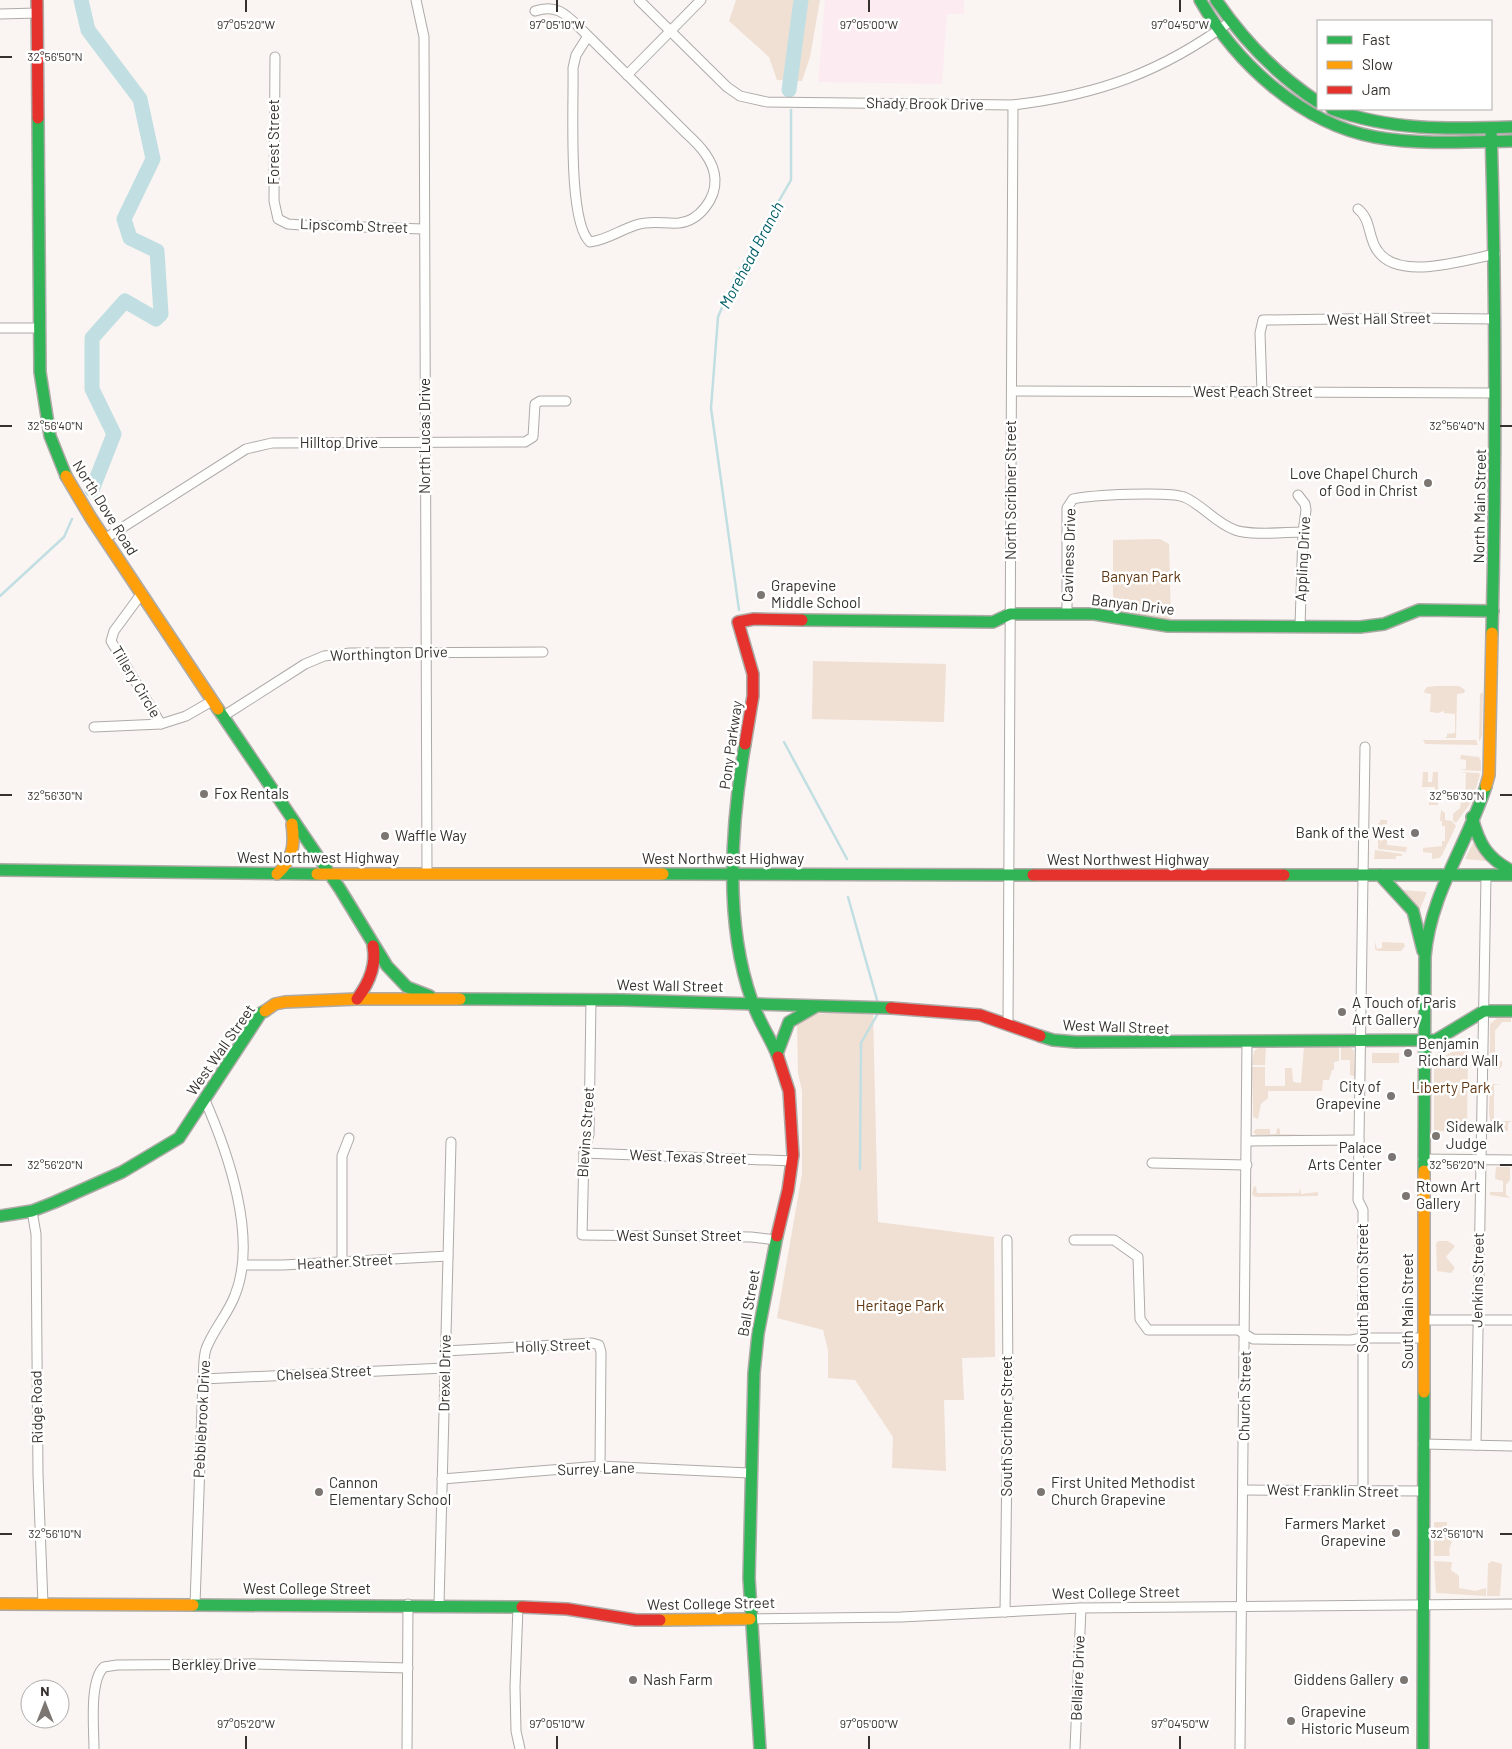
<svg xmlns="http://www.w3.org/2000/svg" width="1512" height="1749" viewBox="0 0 1512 1749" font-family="Barlow,sans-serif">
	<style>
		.industrial { fill: #fcecf1 }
		.green { fill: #f0dfd3 }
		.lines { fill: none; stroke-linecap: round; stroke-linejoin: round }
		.stream { stroke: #c1dfe2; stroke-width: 2.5 }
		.river { stroke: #c1dfe2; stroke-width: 15 }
		.street-casing { stroke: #aeaaa7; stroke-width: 11 }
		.fast-casing { stroke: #aeaaa7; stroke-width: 14 }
		.slow-casing { stroke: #aeaaa7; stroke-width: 14 }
		.jam-casing { stroke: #aeaaa7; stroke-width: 14 }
		.street { stroke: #fefefd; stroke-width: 9 }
		.fast { stroke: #30b455; stroke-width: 11 }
		.slow { stroke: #ff9f0a; stroke-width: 11 }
		.jam { stroke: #e5322d; stroke-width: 11 }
		.ticks { fill: none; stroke: #36312d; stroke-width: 2 }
		.poi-dot { fill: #7b7672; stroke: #fff; stroke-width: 2 }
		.labels { text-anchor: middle; stroke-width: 5; stroke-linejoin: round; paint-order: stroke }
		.street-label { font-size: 15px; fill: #36312d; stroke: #fff }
		.poi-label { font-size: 15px; fill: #36312d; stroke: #fff; text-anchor: start }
		.park-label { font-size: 15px; fill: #5f3611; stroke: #fff }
		.water-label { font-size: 16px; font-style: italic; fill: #005f68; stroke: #fff }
		.ticks-label { font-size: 12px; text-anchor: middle; fill: #36312d; stroke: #fff; stroke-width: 5; stroke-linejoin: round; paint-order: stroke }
	</style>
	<rect width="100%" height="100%" fill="#faf5f2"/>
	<!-- industrial -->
	<polygon class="industrial" points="825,0 964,0 964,14 947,14 942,84 818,82"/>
	<!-- green -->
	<g class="green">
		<polygon points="736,0 820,0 810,57 802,81 777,80 769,57 729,21"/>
		<polygon points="1160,539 1169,544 1171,621 1113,610 1113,540"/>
		<polygon points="813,661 946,664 944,722 812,719"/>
		<polygon points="1436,686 1459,686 1465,690 1464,693 1457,694 1456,738 1444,738 1447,737 1447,734 1455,733 1455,714 1444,713 1444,711 1438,713 1430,712 1431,694 1425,693 1424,691 1427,687"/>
		<polygon points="1483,692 1482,736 1479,742 1480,694"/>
		<polygon points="1423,740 1476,740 1478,745 1425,744"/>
		<polygon points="1461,755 1479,757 1481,761 1481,771 1459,770 1466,769 1466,760 1460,759"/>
		<polygon points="1423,772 1428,772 1428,782 1432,782 1433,772 1438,772 1438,805 1429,805 1429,801 1434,795 1435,787 1422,787"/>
		<polygon points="1459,772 1479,773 1480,775 1472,801 1456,823 1453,820 1453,814 1460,808 1461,802 1465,801 1466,773"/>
		<polygon points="1441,810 1445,813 1445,820 1452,821 1456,826 1442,855 1439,858 1432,859 1432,853 1423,852 1423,848 1442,846 1442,841 1445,841 1445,826 1442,826 1442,821 1440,821"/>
		<polygon points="1380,820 1387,820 1387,824 1385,825 1385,840 1387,840 1387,845 1407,847 1406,852 1378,849 1378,823 1380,823"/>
		<polygon points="1474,841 1486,861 1465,859"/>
		<polygon points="1375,850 1402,854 1402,856 1396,856 1396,859 1374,859"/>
		<polygon points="1402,890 1427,892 1419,912"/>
		<polygon points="1375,942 1377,949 1382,948 1382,942 1404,943 1405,946 1401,951 1378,951 1375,949"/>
		<polygon points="873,1012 878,1222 994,1237 995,1357 962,1358 964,1400 944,1400 946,1471 892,1468 893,1437 855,1380 828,1378 828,1350 823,1330 777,1318 802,1174 802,1091 798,1073 797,1023 805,1014"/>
		<polygon points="1497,1018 1511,1018 1511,1022 1502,1022 1495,1031 1495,1061 1502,1061 1502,1066 1499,1069 1493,1069 1490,1062 1490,1024"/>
		<polygon points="1468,1042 1467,1132 1434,1131 1434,1057 1442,1049 1442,1058"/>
		<polygon points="1266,1046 1265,1065 1252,1065 1254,1051 1259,1047"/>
		<polygon points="1304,1046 1339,1046 1339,1061 1334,1062 1334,1070 1332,1070 1329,1080 1323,1080 1322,1091 1268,1091 1268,1098 1261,1104 1258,1119 1253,1117 1252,1067 1265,1067 1265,1086 1285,1086 1285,1068 1292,1068 1293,1082 1301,1083"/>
		<polygon points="1341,1046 1350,1047 1354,1051 1355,1076 1350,1075 1350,1060 1341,1060"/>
		<rect x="1372" y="1053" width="27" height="10"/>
		<polygon points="1490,1082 1492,1084 1501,1084 1494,1085 1494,1121 1512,1121 1508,1123 1508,1131 1491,1130 1489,1111"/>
		<polygon points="1277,1128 1280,1129 1280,1134 1312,1135 1256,1135 1253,1132 1256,1129 1270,1129 1270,1134 1276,1134"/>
		<polygon points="1496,1167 1510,1167 1510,1180 1506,1185 1506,1195 1510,1198 1490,1195 1490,1192 1503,1192 1503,1181 1495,1179"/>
		<polygon points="1254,1186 1256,1187 1257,1193 1299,1193 1300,1187 1301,1194 1318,1192 1318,1196 1255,1197 1252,1194"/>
		<polygon points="1438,1241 1448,1241 1455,1246 1446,1257 1455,1268 1451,1273 1437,1271 1436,1244"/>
		<path d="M1434 1522H1447V1531L1453 1533C1454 1542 1447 1547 1450 1556H1434Z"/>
		<polygon points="1434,1561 1452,1562 1451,1570 1459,1576 1459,1588 1475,1591 1486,1588 1486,1596 1436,1593"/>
		<polygon points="1492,1561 1502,1564 1500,1596 1487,1596 1488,1564"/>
	</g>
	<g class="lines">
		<!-- stream -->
		<g class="stream">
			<polyline points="0,596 64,537 72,519"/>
			<polyline points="739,610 711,408 718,317 735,277 791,180 791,110"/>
			<polyline points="784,742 847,859"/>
			<polyline points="848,897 877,1000"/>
			<polyline points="860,1169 861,1043 877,1015"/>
		</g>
		<!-- river -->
		<g class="river">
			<polyline points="81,0 88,30 140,99 153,159 124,219 130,238 157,251 161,314 156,319 125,301 92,338 92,389 114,434 92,490"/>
			<polyline points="789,90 801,0"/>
		</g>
		<!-- street casing -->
		<g class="street-casing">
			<g id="street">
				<polyline points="416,0 424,37 427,874"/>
				<path d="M639 0 727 87 740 96 767 102 1013 105C1098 95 1162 72 1231 21"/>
				<path d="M535 11C555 4 565 13 579 27L687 134C699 145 714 160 715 179 716 199 699 221 679 223 664 224 651 220 636 225 620 230 607 240 590 242 567 222 574 102 573 68L576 55 588 36"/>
				<polyline points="0,14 37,13"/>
				<polyline points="275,57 274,201 278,219 288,224 301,225 424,229"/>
				<polyline points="627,75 701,0"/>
				<path d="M1358 209C1371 219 1368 237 1377 250 1397 282 1465 260 1495 254"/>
				<polyline points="0,328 39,328"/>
				<polyline points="1012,391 1495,393"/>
				<polyline points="1262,392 1260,333 1263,320 1407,318 1495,319"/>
				<polyline points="1298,495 1305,504 1306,510 1303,532 1300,626"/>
				<polyline points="106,538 246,449 272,443 525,442 533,437 535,404 540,401 566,401"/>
				<polyline points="142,593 114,631 111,641 161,724 186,716 212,701"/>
				<path d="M1067 614V508L1073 499C1091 495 1168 491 1184 497 1203 505 1215 523 1235 530 1252 536 1285 532 1303 532"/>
				<polyline points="222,717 305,664 324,656 350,653 543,652"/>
				<polyline points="94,727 161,724"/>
				<polyline points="591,1000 589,1134 584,1153 582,1235 751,1237 776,1240"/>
				<polyline points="1008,1024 1013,105"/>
				<polyline points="1247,1141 1359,1140"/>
				<polyline points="584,1153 793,1161"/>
				<polyline points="1423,1159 1512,1160"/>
				<polyline points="1152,1163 1247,1165"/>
				<polyline points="32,1211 36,1234 38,1474 43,1604"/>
				<polyline points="1074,1240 1114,1240 1138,1257 1140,1319 1148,1330 1238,1330 1253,1339 1351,1340 1362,1338 1424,1338"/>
				<polyline points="342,1262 342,1156 349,1138"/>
				<polyline points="243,1265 283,1265 448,1256"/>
				<polyline points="1424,1320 1512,1320"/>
				<polyline points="445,1351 592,1343 599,1345 601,1352 600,1466"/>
				<polyline points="203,1379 445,1368"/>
				<polyline points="1423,1444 1512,1446"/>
				<polyline points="1476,1445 1486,876"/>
				<polyline points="442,1479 600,1466 749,1473"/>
				<polyline points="1244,1490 1423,1491"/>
				<polyline points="1363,1491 1363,1210 1358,1200 1359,1138 1365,747"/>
				<path d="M195 1604 203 1379C204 1370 203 1358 206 1349 213 1330 228 1314 235 1295 258 1238 228 1152 204 1098"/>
				<polyline points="439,1605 451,1142"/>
				<polyline points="518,1607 515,1687 516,1731 520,1749"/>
				<polyline points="1005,1612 1008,1383 1007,1240"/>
				<polyline points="750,1619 901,1617 1081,1608 1512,1604"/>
				<path d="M94 1749C94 1730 89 1680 104 1667L117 1665 253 1664 408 1668"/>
				<polyline points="407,1749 408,1604"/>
				<polyline points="1075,1749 1081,1608"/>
				<polyline points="1240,1749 1247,1042"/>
			</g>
		</g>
		<!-- fast casing -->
		<g class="fast-casing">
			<g id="fast">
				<path d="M1200 0C1236 63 1302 124 1375 137 1420 145 1467 142 1512 141"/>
				<path d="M1216 0C1244 41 1277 75 1318 102"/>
				<path d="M1332 109C1391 131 1450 129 1512 127"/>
				<polyline points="38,118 40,372 50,436 66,476"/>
				<path d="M1491 128C1496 297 1496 465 1492 633"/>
				<polyline points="802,620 993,622 1010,614 1094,614 1168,626 1360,627 1384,624 1419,610 1493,611"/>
				<polyline points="218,709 340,889 387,966 407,987 430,996"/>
				<path d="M745 744C731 825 724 923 752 1001 758 1021 771 1038 778 1057"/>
				<path d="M1472 817C1479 844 1487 858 1512 871"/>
				<polyline points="0,870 317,874"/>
				<polyline points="663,874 1033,875"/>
				<polyline points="1284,875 1512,875"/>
				<polyline points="1380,875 1413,911 1423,951"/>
				<polyline points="460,999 623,1000 891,1008"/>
				<polyline points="1040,1036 1053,1040 1076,1042 1436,1040 1484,1011 1512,1011"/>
				<polyline points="777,1054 789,1022 815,1007"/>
				<path d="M1424 1171 1425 957C1430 894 1467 845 1486 786"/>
				<polyline points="0,1216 32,1211 55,1202 122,1172 179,1138 261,1013 265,1011"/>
				<polyline points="193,1605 522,1607"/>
				<polyline points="760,1749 749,1578 754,1373 758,1334 777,1236"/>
				<polyline points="1423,1749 1424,1392"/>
			</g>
		</g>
		<!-- slow casing -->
		<g class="slow-casing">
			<g id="slow">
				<polyline points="66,476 91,518 218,709"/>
				<polyline points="1486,786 1489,775 1492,633"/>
				<path d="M277 874C293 859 295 845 292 824"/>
				<polyline points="317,874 663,874"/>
				<polyline points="265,1011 275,1004 285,1002 357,999 460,999"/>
				<polyline points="1424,1392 1424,1171"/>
				<polyline points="0,1604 193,1605"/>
				<polyline points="660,1620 750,1619"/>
			</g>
		</g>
		<!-- jam casing -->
		<g class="jam-casing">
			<g id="jam">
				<polyline points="37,0 38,118"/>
				<polyline points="745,744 753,696 753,674 738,622 754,619 802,620"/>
				<polyline points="1033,875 1284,875"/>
				<path d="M357 999C369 983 377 966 373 946"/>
				<polyline points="891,1008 980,1015 1040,1036"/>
				<polyline points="777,1236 788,1190 793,1155 789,1091 778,1057"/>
				<polyline points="522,1607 567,1609 636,1620 660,1620"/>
			</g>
		</g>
		<!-- street -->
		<use href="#street" class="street"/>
		<!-- fast -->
		<use href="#fast" class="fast"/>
		<!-- slow -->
		<use href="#slow" class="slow"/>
		<!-- jam -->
		<use href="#jam" class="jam"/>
	</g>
	<!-- ticks -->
	<path class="ticks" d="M246 0V12M557 0V12M869 0V12M1180 0V12M0 57H12M0 426H12M1500 426H1512M0 795H12M1500 795H1512M0 1165H12M1500 1165H1512M0 1534H12M1500 1534H1512M246 1736V1749M557 1736V1749M869 1736V1749M1180 1736V1749"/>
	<!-- markers -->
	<g class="poi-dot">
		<circle cx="1428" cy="483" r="5"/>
		<circle cx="761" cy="595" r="5"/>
		<circle cx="204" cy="794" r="5"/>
		<circle cx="1415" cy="833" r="5"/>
		<circle cx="385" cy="836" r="5"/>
		<circle cx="1342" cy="1012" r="5"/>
		<circle cx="1408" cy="1053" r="5"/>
		<circle cx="1391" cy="1096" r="5"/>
		<circle cx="1436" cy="1136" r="5"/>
		<circle cx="1392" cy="1157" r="5"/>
		<circle cx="1406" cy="1196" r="5"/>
		<circle cx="319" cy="1492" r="5"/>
		<circle cx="1041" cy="1492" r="5"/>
		<circle cx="1396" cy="1533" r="5"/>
		<circle cx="633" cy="1680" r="5"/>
		<circle cx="1404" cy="1680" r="5"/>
		<circle cx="1291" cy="1721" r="5"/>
	</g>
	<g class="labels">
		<!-- street labels -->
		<g class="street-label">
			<text transform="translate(925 104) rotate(1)" y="5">Shady Brook Drive</text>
			<text transform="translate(274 142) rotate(-90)" y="5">Forest Street</text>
			<text transform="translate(354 226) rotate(2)" y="5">Lipscomb Street</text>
			<text transform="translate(1379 319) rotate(-1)" y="5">West Hall Street</text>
			<text x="1253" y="397">West Peach Street</text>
			<text transform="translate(425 436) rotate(-90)" y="5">North Lucas Drive</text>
			<text x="339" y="448">Hilltop Drive</text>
			<text transform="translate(1011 490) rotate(-90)" y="5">North Scribner Street</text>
			<text transform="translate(1480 506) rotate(-89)" y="5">North Main Street</text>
			<text transform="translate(105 508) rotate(58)" y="5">North Dove Road</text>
			<text transform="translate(1069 555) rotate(-88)" y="5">Caviness Drive</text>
			<text transform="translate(1303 559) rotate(-87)" y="5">Appling Drive</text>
			<text transform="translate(1133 605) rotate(7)" y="5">Banyan Drive</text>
			<text transform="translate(389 654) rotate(-2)" y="5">Worthington Drive</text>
			<text transform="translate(136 682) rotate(59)" y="5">Tillery Circle</text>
			<text transform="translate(731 745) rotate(-82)" y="5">Pony Parkway</text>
			<text x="318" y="863">West Northwest Highway</text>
			<text x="723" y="864">West Northwest Highway</text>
			<text x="1128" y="865">West Northwest Highway</text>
			<text transform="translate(670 986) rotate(1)" y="5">West Wall Street</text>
			<text transform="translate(1116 1027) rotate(2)" y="5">West Wall Street</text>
			<text transform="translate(221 1050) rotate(-55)" y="5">West Wall Street</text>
			<text transform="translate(586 1132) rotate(-86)" y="5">Blevins Street</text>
			<text transform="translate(688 1157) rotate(2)" y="5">West Texas Street</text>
			<text x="679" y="1241">West Sunset Street</text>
			<text transform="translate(345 1262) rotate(-3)" y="5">Heather Street</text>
			<text transform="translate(1478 1280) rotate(-89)" y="5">Jenkins Street</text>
			<text transform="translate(1363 1288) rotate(-90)" y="5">South Barton Street</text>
			<text transform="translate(749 1303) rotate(-80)" y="5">Ball Street</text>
			<text transform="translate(1408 1311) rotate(-90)" y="5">South Main Street</text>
			<text transform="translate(553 1346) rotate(-2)" y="5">Holly Street</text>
			<text transform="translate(324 1373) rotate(-3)" y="5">Chelsea Street</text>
			<text transform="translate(445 1373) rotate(-89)" y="5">Drexel Drive</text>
			<text transform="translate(1245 1396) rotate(-89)" y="5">Church Street</text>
			<text transform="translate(37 1407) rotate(-91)" y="5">Ridge Road</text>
			<text transform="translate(202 1419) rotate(-87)" y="5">Pebblebrook Drive</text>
			<text transform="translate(1007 1426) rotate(-90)" y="5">South Scribner Street</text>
			<text transform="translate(596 1469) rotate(-2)" y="5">Surrey Lane</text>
			<text transform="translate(1333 1491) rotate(1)" y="5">West Franklin Street</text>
			<text x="307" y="1594">West College Street</text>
			<text transform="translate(1116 1593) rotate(-1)" y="5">West College Street</text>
			<text transform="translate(711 1604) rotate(-1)" y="5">West College Street</text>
			<text x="214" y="1670">Berkley Drive</text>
			<text transform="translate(1078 1678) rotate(-88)" y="5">Bellaire Drive</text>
		</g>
		<!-- poi labels -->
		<g class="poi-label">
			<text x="1418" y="479" text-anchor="end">Love Chapel Church<tspan x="1418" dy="17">of God in Christ</tspan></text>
			<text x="771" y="591">Grapevine<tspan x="771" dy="17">Middle School</tspan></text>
			<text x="214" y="799">Fox Rentals</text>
			<text x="1405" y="838" text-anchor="end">Bank of the West</text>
			<text x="395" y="841">Waffle Way</text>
			<text x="1352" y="1008">A Touch of Paris<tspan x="1352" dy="17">Art Gallery</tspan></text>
			<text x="1418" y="1049">Benjamin<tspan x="1418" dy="17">Richard Wall</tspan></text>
			<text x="1381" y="1092" text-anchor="end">City of<tspan x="1381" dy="17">Grapevine</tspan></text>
			<text x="1446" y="1132">Sidewalk<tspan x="1446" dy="17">Judge</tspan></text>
			<text x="1382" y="1153" text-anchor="end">Palace<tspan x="1382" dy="17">Arts Center</tspan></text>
			<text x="1416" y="1192">Rtown Art<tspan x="1416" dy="17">Gallery</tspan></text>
			<text x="329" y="1488">Cannon<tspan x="329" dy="17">Elementary School</tspan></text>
			<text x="1051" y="1488">First United Methodist<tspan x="1051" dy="17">Church Grapevine</tspan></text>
			<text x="1386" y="1529" text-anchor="end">Farmers Market<tspan x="1386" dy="17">Grapevine</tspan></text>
			<text x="643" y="1685">Nash Farm</text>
			<text x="1394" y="1685" text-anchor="end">Giddens Gallery</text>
			<text x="1301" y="1717">Grapevine<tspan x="1301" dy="17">Historic Museum</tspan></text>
		</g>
		<!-- park labels -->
		<g class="park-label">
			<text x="1141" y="582">Banyan Park</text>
			<text x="1451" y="1093">Liberty Park</text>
			<text x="900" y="1311">Heritage Park</text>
		</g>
		<!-- water labels -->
		<g class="water-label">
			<text transform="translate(751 255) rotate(-62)" y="6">Morehead Branch</text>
		</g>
	</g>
	<g class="ticks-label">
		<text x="246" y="29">97°05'20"W</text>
		<text x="557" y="29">97°05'10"W</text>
		<text x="869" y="29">97°05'00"W</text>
		<text x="1180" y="29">97°04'50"W</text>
		<text x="55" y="61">32°56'50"N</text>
		<text x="55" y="430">32°56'40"N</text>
		<text x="1457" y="430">32°56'40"N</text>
		<text x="55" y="800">32°56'30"N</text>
		<text x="1457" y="800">32°56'30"N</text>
		<text x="55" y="1169">32°56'20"N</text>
		<text x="1457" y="1169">32°56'20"N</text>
		<text x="55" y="1538">32°56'10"N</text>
		<text x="1457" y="1538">32°56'10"N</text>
		<text x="246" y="1728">97°05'20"W</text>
		<text x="557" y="1728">97°05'10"W</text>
		<text x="869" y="1728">97°05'00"W</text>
		<text x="1180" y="1728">97°04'50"W</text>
	</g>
	<!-- legend -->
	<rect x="1317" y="20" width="175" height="90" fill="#ffffff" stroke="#afadab"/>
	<rect x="1327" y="36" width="25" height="8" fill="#30b455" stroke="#afadab"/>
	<text x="1362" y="45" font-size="15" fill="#36312d">Fast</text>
	<rect x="1327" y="61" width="25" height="8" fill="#ff9f0a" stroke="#afadab"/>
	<text x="1362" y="70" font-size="15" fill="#36312d">Slow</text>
	<rect x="1327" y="86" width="25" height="8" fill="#e5322d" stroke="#afadab"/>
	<text x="1362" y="95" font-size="15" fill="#36312d">Jam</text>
	<!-- north arrow -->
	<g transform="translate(45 1704)"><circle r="24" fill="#ffffff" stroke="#afadab"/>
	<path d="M0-4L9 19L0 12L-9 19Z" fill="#7b7672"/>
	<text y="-8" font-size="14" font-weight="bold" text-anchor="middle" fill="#36312d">N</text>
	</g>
</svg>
